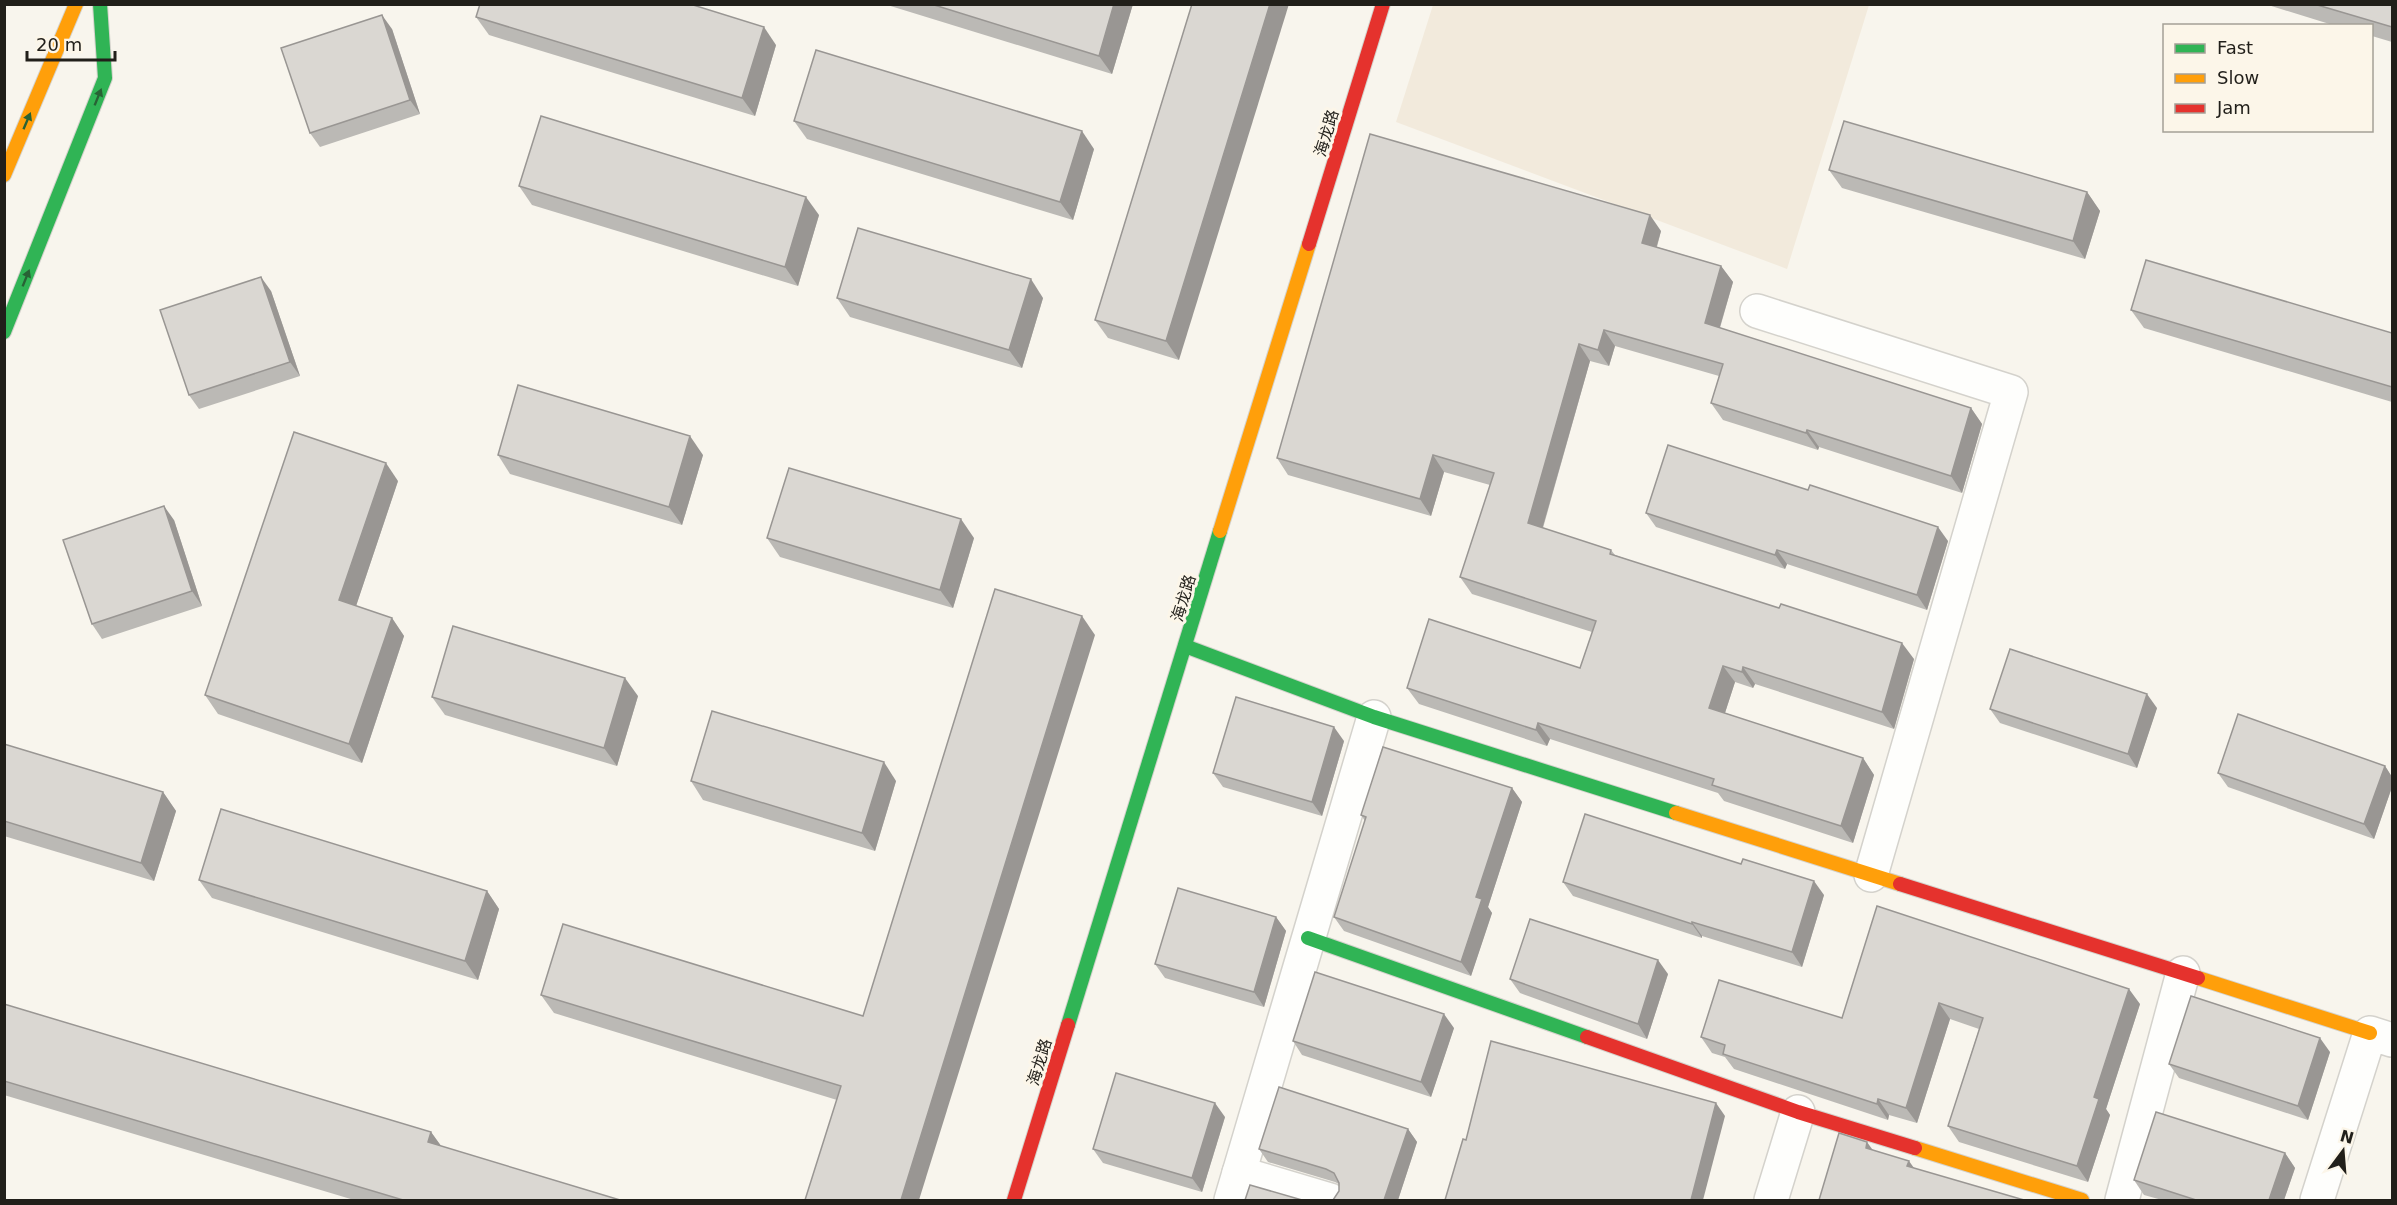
<svg xmlns="http://www.w3.org/2000/svg" width="2397" height="1205" viewBox="0 0 2397 1205" font-family="'DejaVu Sans','Noto Sans SC',sans-serif">
	<style>
		.built { fill: #f2eadc }
		.lines { fill: none; stroke-linecap: round; stroke-linejoin: round }
		.street-casing { stroke: #d4d2cc; stroke-width: 36 }
		.fast-casing { stroke: #d4d2cc; stroke-width: 16 }
		.slow-casing { stroke: #d4d2cc; stroke-width: 16 }
		.jam-casing { stroke: #d4d2cc; stroke-width: 16 }
		.street { stroke: #fefefc; stroke-width: 33 }
		.fast { stroke: #30b455; stroke-width: 14 }
		.slow { stroke: #ff9f0a; stroke-width: 14 }
		.jam { stroke: #e5322d; stroke-width: 14 }
		.wall { fill: #bbb9b5 }
		.shaded-wall { fill: #999693 }
		.building { fill: #dad7d2; stroke: #999693; stroke-width: 1.5 }
		.oneway { fill: #286235 }
		.labels { text-anchor: middle; stroke-width: 6; stroke-linejoin: round; paint-order: stroke }
		.street-label { font-size: 16px; fill: #211f1a; stroke: #fcf6e9 }
	</style>
	<rect width="100%" height="100%" fill="#f8f5ed"/>
	<!-- built -->
	<polygon class="built" points="1433,5 1869,5 1787,269 1396,122"/>
	<g class="lines">
		<!-- street casing -->
		<g class="street-casing">
			<g id="street">
				<polyline points="1757,311 2011,392 1871,875"/>
				<polyline points="1239,1173 1330,1200"/>
				<polyline points="1231,1200 1374,717"/>
				<polyline points="1771,1200 1798,1112"/>
				<polyline points="2122,1200 2183,973"/>
				<polyline points="2317,1200 2370,1033 2392,1040"/>
			</g>
		</g>
		<!-- fast casing -->
		<g class="fast-casing">
			<g id="fast">
				<polyline points="4,332 105,78 100,4"/>
				<polyline points="1185,646 1374,717 1676,813"/>
				<polyline points="1308,938 1587,1037"/>
				<polyline points="1068,1025 1220,531"/>
			</g>
		</g>
		<!-- slow casing -->
		<g class="slow-casing">
			<g id="slow">
				<polyline points="4,175 76,4"/>
				<polyline points="1220,531 1309,244"/>
				<polyline points="1676,813 1900,884"/>
				<polyline points="2198,978 2370,1033"/>
				<polyline points="1915,1148 2082,1200"/>
			</g>
		</g>
		<!-- jam casing -->
		<g class="jam-casing">
			<g id="jam">
				<polyline points="1309,244 1383,4"/>
				<polyline points="1900,884 2198,978"/>
				<polyline points="1587,1037 1798,1112 1915,1148"/>
				<polyline points="1014,1200 1068,1025"/>
			</g>
		</g>
		<!-- street -->
		<use href="#street" class="street"/>
		<!-- fast -->
		<use href="#fast" class="fast"/>
		<!-- slow -->
		<use href="#slow" class="slow"/>
		<!-- jam -->
		<use href="#jam" class="jam"/>
	</g>
	<!-- wall -->
	<g class="wall">
		<polygon points="884,4 1133,4 1112,74"/>
		<polygon points="1192,4 1179,360 1108,338 1095,320"/>
		<polygon points="2265,4 2392,4 2392,42 2372,36 2372,26 2336,26"/>
		<polygon points="476,17 776,45 755,116 489,35"/>
		<polygon points="392,29 420,114 320,147 310,133"/>
		<polygon points="794,121 1094,149 1073,220 807,139"/>
		<polygon points="1829,170 2087,192 2100,211 2085,259 1842,188"/>
		<polygon points="519,186 819,215 798,286 532,205"/>
		<polygon points="1661,231 1657,247 1721,266 1733,282 1720,328 1971,408 1982,424 1962,493 1819,447 1818,450 1723,420 1711,403 1719,376 1615,346 1609,366 1590,361 1543,528 1611,550 1615,555 1914,659 1894,729 1755,684 1753,688 1735,682 1725,713 1863,758 1874,775 1853,843 1724,801 1718,793 1550,739 1547,746 1419,704 1407,688 1580,668 1592,632 1472,594 1460,577 1490,485 1444,472 1431,516 1288,475 1277,458"/>
		<polygon points="271,291 300,376 199,409 189,395"/>
		<polygon points="837,298 1043,298 1022,368 850,317"/>
		<polygon points="2131,310 2392,333 2392,402 2144,328"/>
		<polygon points="498,455 703,455 682,525 510,474"/>
		<polygon points="398,481 356,606 392,618 404,636 362,763 218,714 205,695"/>
		<polygon points="1808,490 1948,541 1927,610 1787,564 1785,569 1656,527 1646,513"/>
		<polygon points="174,520 202,606 102,639 92,624"/>
		<polygon points="767,538 974,538 953,608 780,557"/>
		<polygon points="1095,635 837,1100 554,1013 541,995 863,1016"/>
		<polygon points="638,696 617,766 445,715 432,697"/>
		<polygon points="2157,708 2137,768 2000,723 1990,709"/>
		<polygon points="1344,741 1322,816 1223,787 1213,773"/>
		<polygon points="4,744 163,792 176,811 154,881 4,836"/>
		<polygon points="2385,766 2392,777 2392,787 2374,839 2228,787 2218,773"/>
		<polygon points="691,781 896,781 875,851 703,800"/>
		<polygon points="1512,788 1522,802 1488,907 1492,913 1471,976 1344,931 1334,917 1365,821 1361,815"/>
		<polygon points="199,880 487,891 499,909 478,980 212,898"/>
		<polygon points="1563,882 1824,895 1802,967 1702,936 1702,938 1573,896"/>
		<polygon points="1877,906 2140,1004 2106,1109 2110,1115 2088,1182 1959,1142 1948,1126 1979,1029 1950,1019 1917,1123 1889,1115 1888,1120 1734,1069 1725,1057 1712,1053 1701,1037 1842,1018"/>
		<polygon points="1276,917 1286,931 1264,1007 1165,978 1155,964"/>
		<polygon points="1668,974 1647,1039 1520,993 1510,979"/>
		<polygon points="4,1004 431,1132 441,1146 620,1200 354,1200 4,1095"/>
		<polygon points="1454,1028 1431,1097 1302,1055 1293,1041"/>
		<polygon points="2330,1052 2308,1120 2179,1078 2169,1064"/>
		<polygon points="1225,1117 1202,1192 1103,1163 1093,1149"/>
		<polygon points="1408,1129 1417,1142 1398,1200 1333,1200 1339,1191 1339,1184 1335,1182 1268,1162 1259,1149"/>
		<polygon points="2285,1153 2295,1168 2284,1200 2162,1200 2144,1195 2134,1180"/>
	</g>
	<!-- shaded-wall -->
	<g class="shaded-wall">
		<polygon points="1114,4 1133,4 1112,74 1099,56"/>
		<polygon points="1270,4 1289,4 1179,360 1166,341"/>
		<polygon points="382,15 392,29 420,114 410,100"/>
		<polygon points="764,27 776,45 755,116 742,98"/>
		<polygon points="1082,131 1094,149 1073,220 1060,202"/>
		<polygon points="2087,192 2100,211 2085,259 2073,241"/>
		<polygon points="806,197 819,215 798,286 785,267"/>
		<polygon points="1650,215 1661,231 1653,259 1642,243"/>
		<polygon points="1721,266 1733,282 1716,340 1705,323"/>
		<polygon points="261,277 271,291 300,376 290,362"/>
		<polygon points="1031,279 1043,298 1022,368 1009,350"/>
		<polygon points="1604,330 1615,346 1609,366 1598,350"/>
		<polygon points="1579,344 1590,361 1539,540 1528,523"/>
		<polygon points="1971,408 1982,424 1962,493 1951,476"/>
		<polygon points="1807,430 1819,447 1818,450 1806,433"/>
		<polygon points="690,436 703,455 682,525 669,507"/>
		<polygon points="1433,455 1444,472 1431,516 1420,499"/>
		<polygon points="386,463 398,481 352,618 339,600"/>
		<polygon points="164,506 174,520 202,606 192,591"/>
		<polygon points="961,519 974,538 953,608 940,590"/>
		<polygon points="1938,527 1948,541 1927,610 1917,595"/>
		<polygon points="1777,550 1787,564 1785,569 1775,555"/>
		<polygon points="1082,616 1095,635 919,1200 901,1200"/>
		<polygon points="392,618 404,636 362,763 349,744"/>
		<polygon points="1902,643 1914,659 1894,729 1882,712"/>
		<polygon points="1723,666 1735,682 1721,725 1709,708"/>
		<polygon points="1743,667 1755,684 1753,688 1742,672"/>
		<polygon points="625,678 638,696 617,766 604,748"/>
		<polygon points="2147,694 2157,708 2137,768 2128,754"/>
		<polygon points="1538,723 1550,739 1547,746 1536,730"/>
		<polygon points="1334,727 1344,741 1322,816 1312,802"/>
		<polygon points="1863,758 1874,775 1853,843 1841,826"/>
		<polygon points="884,762 896,781 875,851 862,833"/>
		<polygon points="2385,766 2392,777 2392,787 2374,839 2364,824"/>
		<polygon points="1512,788 1522,802 1488,907 1492,913 1471,976 1461,962 1476,897"/>
		<polygon points="163,792 176,811 154,881 141,863"/>
		<polygon points="1814,881 1824,895 1802,967 1792,952"/>
		<polygon points="487,891 499,909 478,980 465,961"/>
		<polygon points="1276,917 1286,931 1264,1007 1254,992"/>
		<polygon points="1692,922 1702,936 1702,938 1692,924"/>
		<polygon points="1658,960 1668,974 1647,1039 1638,1024"/>
		<polygon points="2129,989 2140,1004 2106,1109 2110,1115 2088,1182 2077,1166 2094,1097"/>
		<polygon points="1939,1003 1950,1019 1917,1123 1906,1108"/>
		<polygon points="1444,1014 1454,1028 1431,1097 1421,1082"/>
		<polygon points="2320,1038 2330,1052 2308,1120 2298,1106"/>
		<polygon points="1878,1099 1889,1115 1888,1120 1877,1104"/>
		<polygon points="1215,1103 1225,1117 1202,1192 1192,1178"/>
		<polygon points="1716,1103 1725,1116 1703,1200 1691,1200"/>
		<polygon points="1408,1129 1417,1142 1398,1200 1384,1200"/>
		<polygon points="431,1132 444,1150 428,1142"/>
		<polygon points="1867,1142 1877,1156 1866,1148"/>
		<polygon points="2285,1153 2295,1168 2284,1200 2269,1200"/>
		<polygon points="1909,1161 1919,1175 1907,1166"/>
	</g>
	<!-- building -->
	<g class="building">
		<polygon points="480,4 690,4 764,27 742,98 476,17"/>
		<polygon points="931,4 1114,4 1099,56"/>
		<polygon points="1192,4 1270,4 1166,341 1095,320"/>
		<polygon points="2314,4 2392,4 2392,27"/>
		<polygon points="382,15 410,100 310,133 281,48"/>
		<polygon points="816,50 1082,131 1060,202 794,121"/>
		<polygon points="541,116 806,197 785,267 519,186"/>
		<polygon points="1844,121 2087,192 2073,241 1829,170"/>
		<polygon points="1370,134 1650,215 1642,243 1721,266 1705,323 1971,408 1951,476 1807,430 1806,433 1711,403 1723,364 1604,330 1598,350 1579,344 1528,523 1611,550 1610,554 1779,608 1781,604 1902,643 1882,712 1743,667 1742,672 1723,666 1709,708 1863,758 1841,826 1712,785 1714,779 1538,723 1536,730 1407,688 1429,619 1580,668 1596,621 1460,577 1494,473 1433,455 1420,499 1277,458"/>
		<polygon points="858,228 1031,279 1009,350 837,298"/>
		<polygon points="2146,260 2392,333 2392,387 2131,310"/>
		<polygon points="261,277 290,362 189,395 160,310"/>
		<polygon points="518,385 690,436 669,507 498,455"/>
		<polygon points="294,432 386,463 339,600 392,618 349,744 205,695"/>
		<polygon points="1668,445 1808,490 1810,485 1938,527 1917,595 1777,550 1775,555 1646,513"/>
		<polygon points="789,468 961,519 940,590 767,538"/>
		<polygon points="164,506 192,591 92,624 63,540"/>
		<polygon points="995,589 1082,616 901,1200 805,1200 841,1086 541,995 563,924 863,1016"/>
		<polygon points="453,626 625,678 604,748 432,697"/>
		<polygon points="2010,649 2147,694 2128,754 1990,709"/>
		<polygon points="1236,697 1334,727 1312,802 1213,773"/>
		<polygon points="712,711 884,762 862,833 691,781"/>
		<polygon points="2238,714 2385,766 2364,824 2218,773"/>
		<polygon points="4,744 163,792 141,863 4,821"/>
		<polygon points="1383,747 1512,788 1476,897 1482,899 1461,962 1334,917 1366,817 1361,815"/>
		<polygon points="221,809 487,891 465,961 199,880"/>
		<polygon points="1585,814 1741,864 1743,859 1814,881 1792,952 1692,922 1692,924 1563,882"/>
		<polygon points="1178,888 1276,917 1254,992 1155,964"/>
		<polygon points="1877,906 2129,989 2094,1097 2099,1099 2077,1166 1948,1126 1983,1018 1939,1003 1906,1108 1878,1099 1877,1104 1723,1054 1725,1045 1701,1037 1719,980 1842,1018"/>
		<polygon points="1530,919 1658,960 1638,1024 1510,979"/>
		<polygon points="1315,972 1444,1014 1421,1082 1293,1041"/>
		<polygon points="2191,996 2320,1038 2298,1106 2169,1064"/>
		<polygon points="4,1004 431,1132 428,1142 620,1200 403,1200 4,1081"/>
		<polygon points="1491,1041 1716,1103 1691,1200 1445,1200 1463,1139 1466,1140"/>
		<polygon points="1116,1073 1215,1103 1192,1178 1093,1149"/>
		<polygon points="1279,1087 1408,1129 1384,1200 1333,1200 1339,1191 1339,1183 1334,1173 1326,1169 1259,1149"/>
		<polygon points="2156,1112 2285,1153 2269,1200 2196,1200 2134,1180"/>
		<polygon points="1839,1133 1867,1142 1866,1148 1909,1161 1907,1166 2024,1200 1819,1200"/>
		<polygon points="1250,1185 1302,1200 1245,1200"/>
	</g>
	<!-- one-way arrows -->
	<defs><path id="oneway-solid" d="M-6-.8H1V-3.2L6.5 0L1 3.2V.8H-6Z" transform="scale(1.5)"/></defs>
	<g class="oneway">
		<use href="#oneway-solid" transform="translate(98 97) rotate(-68)"/>
		<use href="#oneway-solid" transform="translate(27 121) rotate(-67)"/>
		<use href="#oneway-solid" transform="translate(26 278) rotate(-68)"/>
	</g>
	<g class="labels">
		<!-- street labels -->
		<g class="street-label">
			<text transform="translate(1326 133) rotate(-73)" y="6">海龙路</text>
			<text transform="translate(1183 598) rotate(-73)" y="6">海龙路</text>
			<text transform="translate(1039 1062) rotate(-73)" y="6">海龙路</text>
		</g>
	</g>
	<!-- border -->
	<rect width="2397" height="1205" fill="none" stroke="#211f1a" stroke-width="12"/>
	<!-- legend -->
	<rect x="2163" y="24" width="210" height="108" fill="#fcf6e9" stroke="#a4a096" stroke-width="1.5"/>
	<rect x="2175" y="44" width="30" height="9" fill="#30b455" stroke="#a4a096" stroke-width="1.5"/>
	<text x="2217" y="54" font-size="18" fill="#211f1a">Fast</text>
	<rect x="2175" y="74" width="30" height="9" fill="#ff9f0a" stroke="#a4a096" stroke-width="1.5"/>
	<text x="2217" y="84" font-size="18" fill="#211f1a">Slow</text>
	<rect x="2175" y="104" width="30" height="9" fill="#e5322d" stroke="#a4a096" stroke-width="1.5"/>
	<text x="2217" y="114" font-size="18" fill="#211f1a">Jam</text>
	<!-- north arrow -->
	<g transform="translate(2343 1151) rotate(16)" stroke="#fcf6e9" stroke-width="4.5" paint-order="stroke">
	<path d="M0-4.5L10 22L0 15L-10 22Z" fill="#211f1a"/>
	<text y="-9" font-size="16" font-weight="bold" text-anchor="middle" fill="#211f1a">N</text>
	</g>
	<!-- scale -->
	<path d="M27 51v9h88v-9" fill="none" stroke="#211f1a" stroke-width="3"/>
	<text x="36" y="51" font-size="18" fill="#211f1a" stroke="#fcf6e9" stroke-width="4.5" paint-order="stroke">20 m</text>
</svg>
